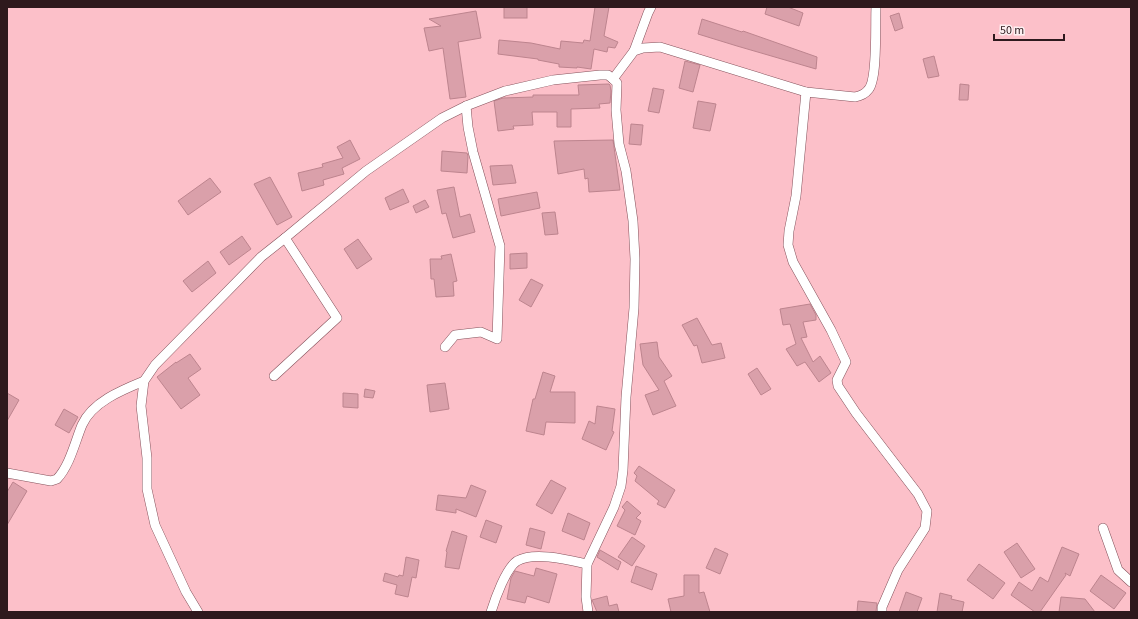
<svg xmlns="http://www.w3.org/2000/svg" width="1138" height="619" viewBox="0 0 1138 619" font-family="'Source Sans 3',sans-serif">
	<style>
		.building { fill: #daa0aa; stroke: #bd848e }
		.lines { fill: none; stroke-linecap: round; stroke-linejoin: round }
		.street-casing { stroke: #85515b; stroke-width: 10 }
		.street { stroke: #fff; stroke-width: 9 }
	</style>
	<rect width="100%" height="100%" fill="#fcc0c9"/>
	<!-- building -->
	<g class="building">
		<rect x="504" y="7" width="23" height="11"/>
		<polygon points="595,7 609,7 604,36 618,42 615,48 608,47 607,52 594,49 591,69 577,67 577,68 559,67 559,64 538,60 538,59 498,54 499,40 531,43 560,49 561,41 583,43 584,40 590,41"/>
		<polygon points="767,7 788,7 803,13 799,26 765,14"/>
		<polygon points="476,11 481,38 458,42 466,97 450,99 443,48 429,51 424,28 441,26 429,19"/>
		<polygon points="899,13 903,28 895,31 890,16"/>
		<polygon points="702,19 742,32 743,31 817,57 816,69 737,46 698,34"/>
		<polygon points="934,56 939,76 928,78 923,59"/>
		<polygon points="685,61 700,65 693,92 679,88"/>
		<polygon points="609,84 610,85 611,91 610,103 599,104 600,108 571,109 571,127 557,127 557,112 532,112 533,125 513,126 514,129 498,131 494,101 503,98 533,97 533,95 579,95 578,85"/>
		<polygon points="960,84 969,85 968,100 959,100"/>
		<polygon points="653,88 664,90 659,113 648,111"/>
		<polygon points="698,101 716,104 710,131 693,128"/>
		<polygon points="631,124 643,125 641,145 629,144"/>
		<polygon points="350,140 360,159 342,168 344,174 323,180 324,185 302,191 298,173 323,167 322,164 343,158 337,147"/>
		<polygon points="613,140 620,190 589,192 588,178 585,179 584,169 558,174 554,141"/>
		<polygon points="442,151 467,153 468,156 467,173 441,171"/>
		<polygon points="512,165 516,183 493,185 490,166"/>
		<polygon points="270,177 292,217 277,225 254,184"/>
		<polygon points="210,178 221,192 188,215 178,201"/>
		<polygon points="454,187 460,217 470,214 475,232 453,238 446,213 442,214 437,190"/>
		<polygon points="403,189 409,202 390,210 385,198"/>
		<polygon points="537,192 540,208 501,216 498,199"/>
		<polygon points="425,200 429,207 416,213 413,206"/>
		<polygon points="555,212 558,234 545,235 542,213"/>
		<polygon points="242,236 251,249 229,265 220,252"/>
		<polygon points="358,239 372,259 357,269 344,249"/>
		<polygon points="527,253 527,268 510,269 510,254"/>
		<polygon points="451,254 457,281 453,282 454,296 436,297 434,279 431,279 430,259 442,259 441,256"/>
		<polygon points="208,261 216,273 192,292 183,281"/>
		<polygon points="531,279 543,285 531,307 519,300"/>
		<polygon points="810,304 816,315 816,320 803,322 807,337 801,338 813,362 820,356 831,373 819,382 805,362 797,366 786,349 796,344 790,324 783,325 780,309"/>
		<polygon points="697,318 712,345 721,343 725,358 702,363 697,345 694,346 682,325"/>
		<polygon points="657,342 659,357 672,376 664,381 676,406 653,415 645,395 659,390 643,365 640,344"/>
		<polygon points="190,354 201,369 188,378 200,395 181,409 157,377 176,362 176,363"/>
		<polygon points="757,368 771,389 761,395 748,374"/>
		<polygon points="543,372 555,376 550,392 575,392 575,423 546,422 544,435 526,431 533,399 535,399"/>
		<polygon points="445,383 449,409 430,412 427,385"/>
		<polygon points="365,389 375,391 373,398 364,397"/>
		<polygon points="7,393 19,400 7,421"/>
		<polygon points="343,393 358,394 358,408 343,407"/>
		<polygon points="597,406 615,409 612,431 614,432 606,450 582,439 589,421 595,424"/>
		<polygon points="64,409 78,417 69,433 55,425"/>
		<polygon points="639,466 675,490 665,508 657,504 659,501 635,481 637,476 634,473"/>
		<polygon points="551,480 566,488 552,514 536,505"/>
		<polygon points="13,482 27,491 7,525 7,492"/>
		<polygon points="471,485 486,491 476,517 456,509 456,513 436,510 438,495 466,498"/>
		<polygon points="627,501 641,513 636,518 641,521 635,535 617,526 625,510 622,507"/>
		<polygon points="568,513 590,523 584,540 562,531"/>
		<polygon points="486,520 502,526 496,543 480,537"/>
		<polygon points="530,528 545,532 541,549 526,545"/>
		<polygon points="452,531 467,536 462,556 459,569 445,567 447,552 446,551"/>
		<polygon points="632,537 645,546 632,566 618,557"/>
		<polygon points="1017,543 1035,569 1021,578 1004,552"/>
		<polygon points="1062,547 1079,554 1070,576 1065,573 1066,575 1040,612 1035,612 1011,595 1019,582 1032,591 1040,577 1048,582"/>
		<polygon points="715,548 728,554 720,574 706,568"/>
		<polygon points="600,550 621,562 618,570 597,557"/>
		<polygon points="406,557 419,560 416,578 412,577 408,597 395,594 397,585 383,581 385,573 398,577 399,575 403,576"/>
		<polygon points="979,564 1005,583 993,599 967,580"/>
		<polygon points="636,566 657,574 652,590 631,582"/>
		<polygon points="536,568 557,574 549,603 527,596 525,603 507,599 511,578 515,571 534,576"/>
		<polygon points="684,575 699,575 699,593 704,592 710,612 671,612 668,599 684,596"/>
		<polygon points="1101,575 1126,593 1114,609 1090,591"/>
		<polygon points="906,592 922,598 917,612 899,612"/>
		<polygon points="940,593 952,596 951,599 964,602 962,612 937,612"/>
		<polygon points="607,596 609,606 617,604 619,612 597,612 592,600"/>
		<polygon points="1061,597 1085,599 1095,612 1059,612"/>
		<polygon points="858,601 877,603 876,612 857,612"/>
	</g>
	<g class="lines">
		<!-- street casing -->
		<g class="street-casing">
			<g id="street">
				<polyline points="634,51 648,13 651,7"/>
				<path d="M613 79 634 51 643 48 660 47 806 92 855 97C860 96 865 94 868 90 878 81 875 23 876 7"/>
				<polyline points="806,92 796,196 789,231 788,245 793,262 831,330 846,362 837,380 838,386 856,413 918,494 927,511 925,528 898,570 882,607 882,612"/>
				<polyline points="445,347 455,335 481,332 497,339 500,246 473,152 468,127 466,106"/>
				<polyline points="274,376 337,318 285,238"/>
				<path d="M7 473 51 481 57 479C70 465 75 442 82 425 92 402 122 390 144 381"/>
				<polyline points="1103,528 1118,570 1131,582"/>
				<polyline points="198,612 186,592 155,525 147,489 147,458 141,406 144,381 155,365 261,257 285,238 366,171 442,118 466,106 505,91 553,80 600,75 608,75 613,79 617,83 616,110 619,144 626,171 633,221 635,259 634,308 626,397 623,470 621,486 614,507 587,564 586,597 588,612"/>
				<path d="M491 612C495 599 506 568 517 561 534 551 569 560 587 564"/>
			</g>
		</g>
		<!-- street -->
		<use href="#street" class="street"/>
	</g>
	<!-- border -->
	<rect width="1138" height="619" fill="none" stroke="#2e191d" stroke-width="16"/>
	<!-- scale -->
	<path d="M994 34v6h70v-6" fill="none" stroke="#2e191d" stroke-width="2"/>
	<text x="1000" y="34" font-size="12" fill="#2e191d" stroke="#fceff1" stroke-width="3" paint-order="stroke">50 m</text>
</svg>
